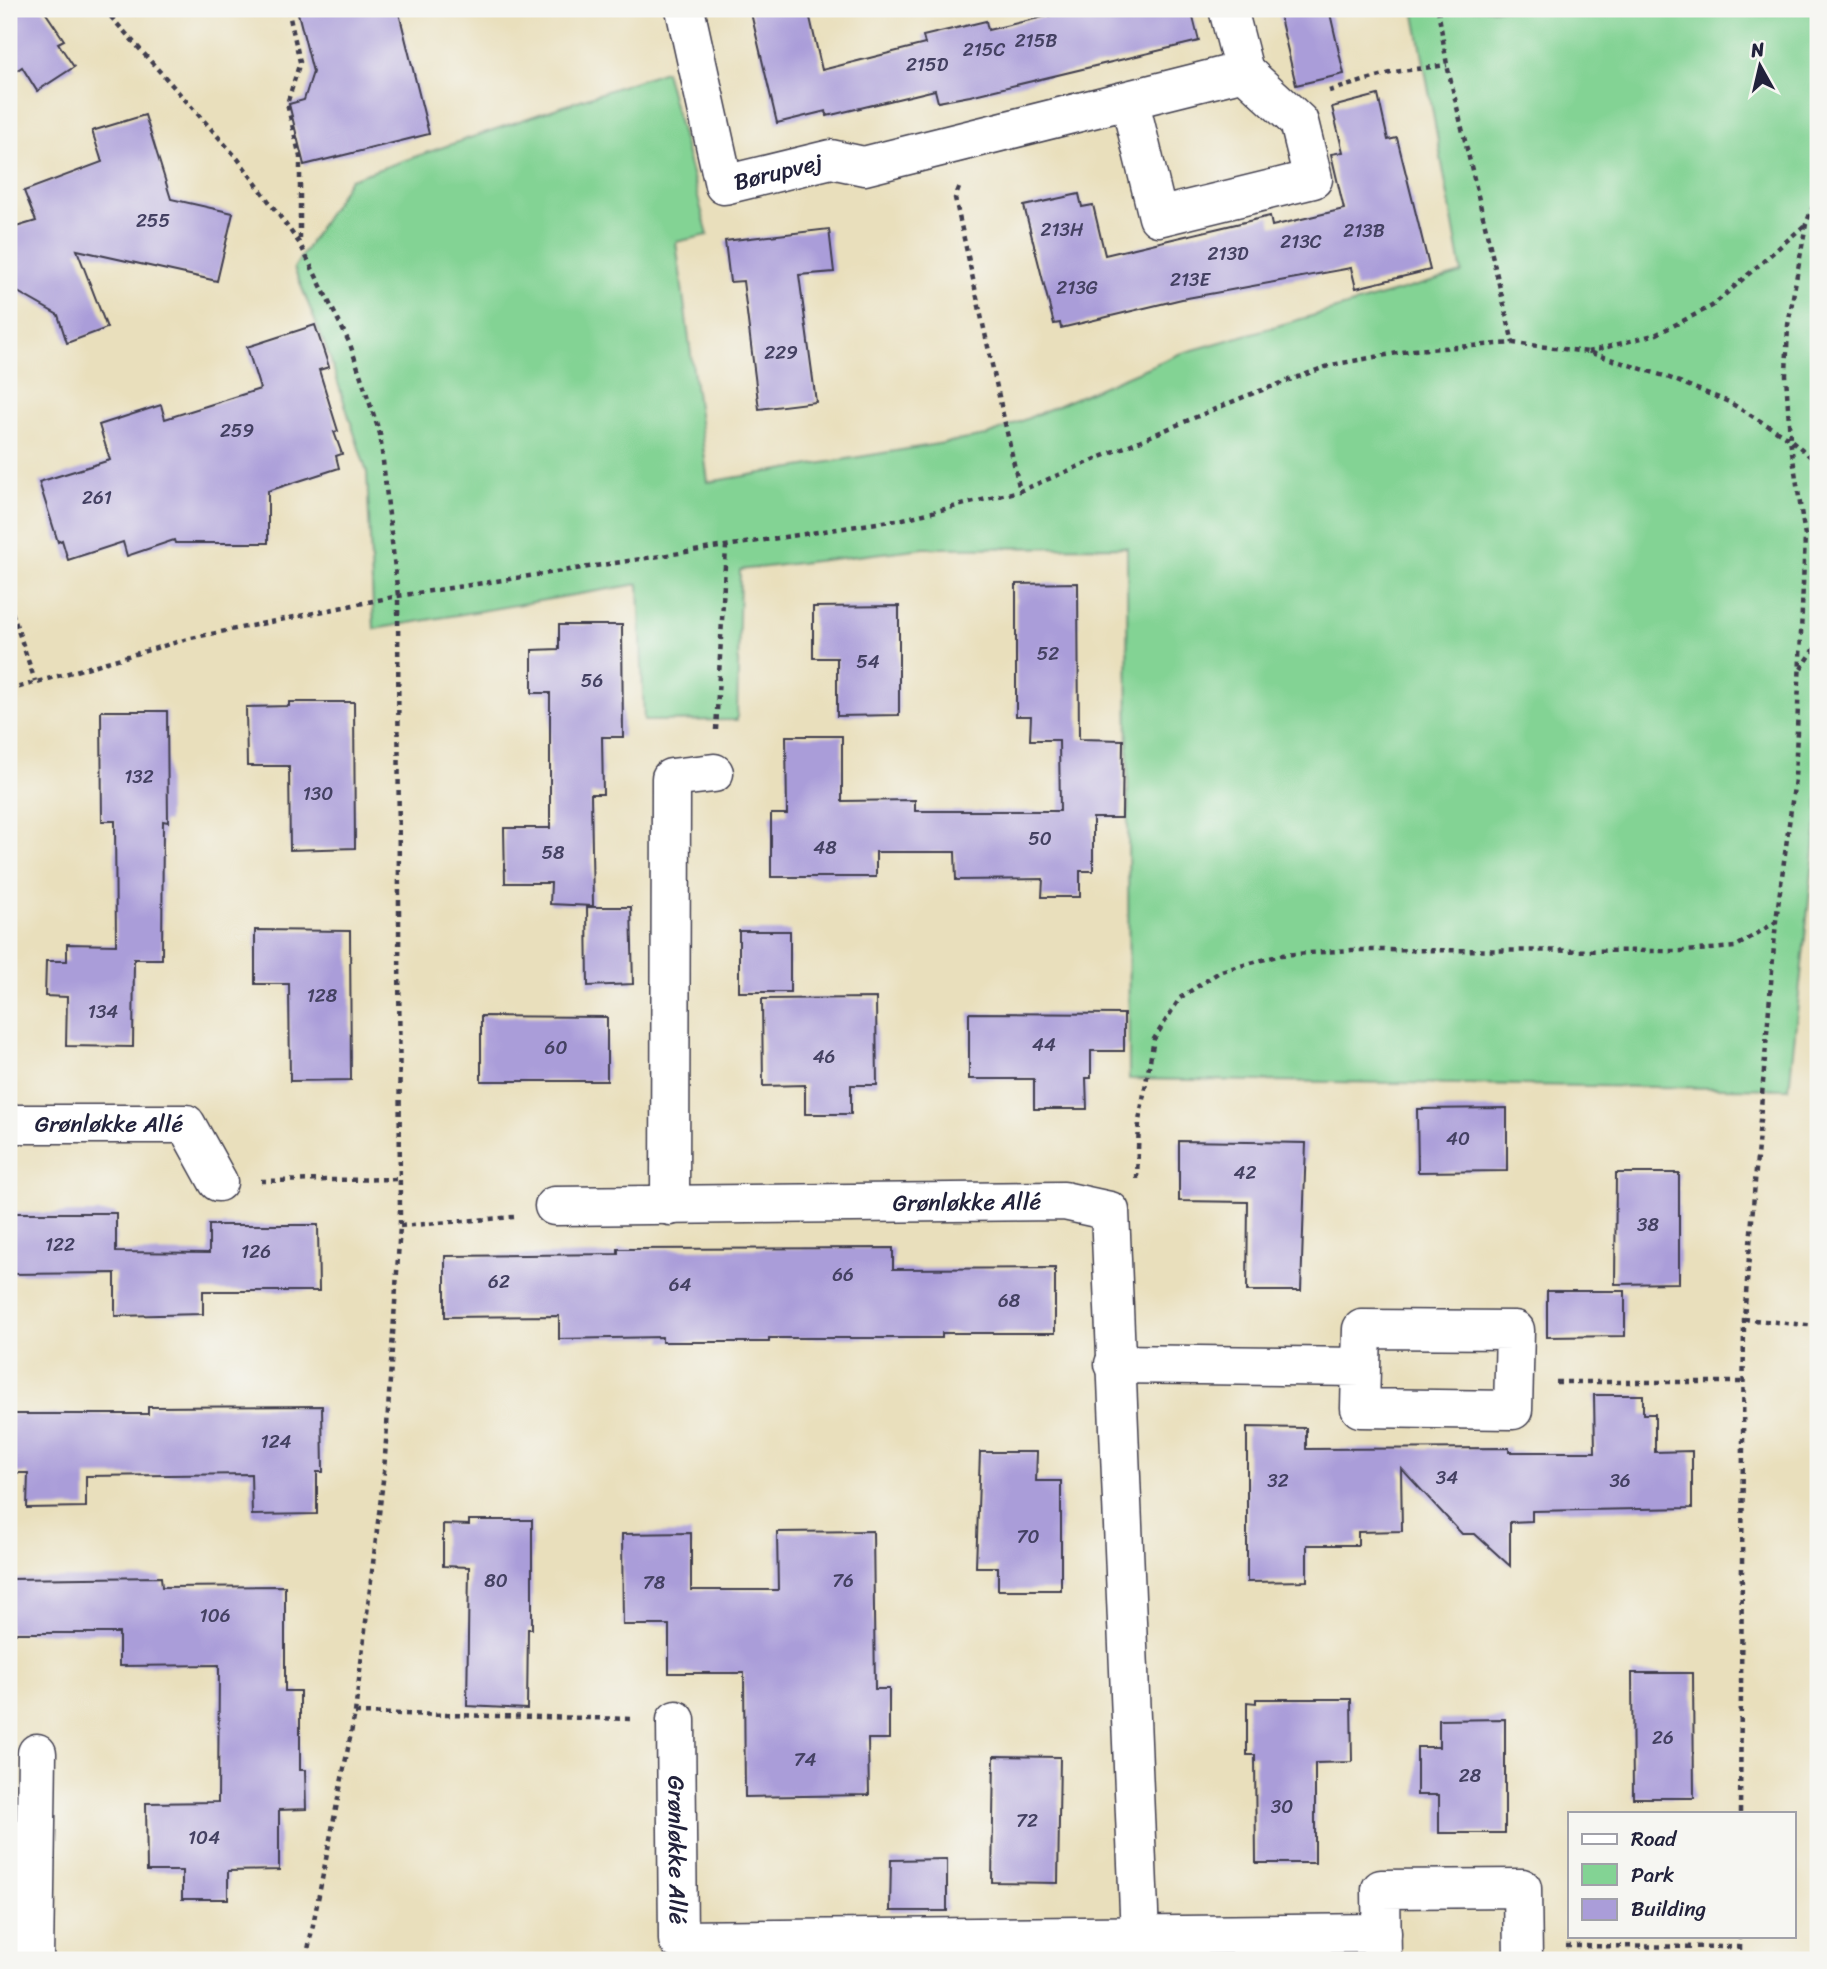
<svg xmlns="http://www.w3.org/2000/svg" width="1827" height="1969" viewBox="0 0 1827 1969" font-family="Sriracha,sans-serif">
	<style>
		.green { fill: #83d394; stroke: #527a68; stroke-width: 2 }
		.building { fill: #aa9dd9 }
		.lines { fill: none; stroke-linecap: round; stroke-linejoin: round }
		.minor-casing { stroke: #403e4e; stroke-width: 41 }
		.path { stroke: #403e4e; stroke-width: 4.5; stroke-dasharray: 5 5; stroke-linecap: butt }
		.minor { stroke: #fff; stroke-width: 38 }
		.labels { text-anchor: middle; stroke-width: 7; stroke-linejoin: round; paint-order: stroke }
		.number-label { font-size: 19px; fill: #444162 }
		.street-label { font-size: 23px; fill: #22223b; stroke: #f6f6f2 }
	</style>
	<rect width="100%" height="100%" fill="#f6f6f2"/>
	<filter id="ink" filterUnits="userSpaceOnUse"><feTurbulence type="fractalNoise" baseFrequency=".0143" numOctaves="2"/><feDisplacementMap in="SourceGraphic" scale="14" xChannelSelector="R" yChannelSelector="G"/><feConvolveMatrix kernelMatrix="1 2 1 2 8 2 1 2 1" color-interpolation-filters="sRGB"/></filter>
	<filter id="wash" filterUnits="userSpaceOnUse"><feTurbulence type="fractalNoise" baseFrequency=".00686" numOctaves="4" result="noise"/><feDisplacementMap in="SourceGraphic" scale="28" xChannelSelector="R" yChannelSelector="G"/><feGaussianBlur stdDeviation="1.57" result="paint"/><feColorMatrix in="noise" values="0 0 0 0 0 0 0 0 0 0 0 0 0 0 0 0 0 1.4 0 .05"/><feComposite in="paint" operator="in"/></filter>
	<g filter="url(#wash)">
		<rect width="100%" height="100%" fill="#e9dfbc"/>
		<!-- green -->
		<polygon class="green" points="1414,9 1818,9 1818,814 1789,1089 1129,1079 1127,547 924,548 740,570 737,720 644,721 639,584 374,629 367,473 330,358 294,268 350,179 665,71 708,235 676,242 708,482 986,436 1179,354 1462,273"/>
		<g id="blocks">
			<!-- building -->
			<g class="building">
				<polygon points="9,9 43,9 64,40 58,43 74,67 37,91 22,67 9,76"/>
				<polygon points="297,9 398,9 429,134 304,165 289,104 304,100 313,72"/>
				<polygon points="750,9 808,9 822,70 925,44 923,36 986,21 988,30 1077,9 1191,9 1199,41 970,96 938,102 935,90 827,116 826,111 777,123"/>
				<polygon points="1278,9 1329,9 1344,74 1296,85"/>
				<polygon points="1378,95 1388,140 1397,138 1430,270 1356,288 1351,268 1182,299 1061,328 1060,323 1054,324 1024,206 1079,194 1082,207 1093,205 1105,255 1270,216 1272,226 1344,209 1331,154 1343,152 1332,107"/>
				<polygon points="145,115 171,199 233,213 217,281 77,250 107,328 67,343 58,315 9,287 9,229 36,221 24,191 102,162 92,131"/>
				<polygon points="829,229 834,272 799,275 816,402 759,409 743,281 730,282 725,241"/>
				<polygon points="315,325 329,367 319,370 338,431 334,432 342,454 336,456 339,468 268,491 268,543 175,543 174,540 127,556 123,542 68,560 62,540 58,542 39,482 110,460 99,425 161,405 165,419 260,389 247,347"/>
				<polygon points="1078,583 1079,739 1123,740 1122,818 1093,818 1093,871 1080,871 1080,897 1042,897 1043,879 956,880 955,852 876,852 876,877 771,877 771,814 787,814 786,736 842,736 842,801 915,800 915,811 1060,811 1059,740 1030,740 1031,716 1016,716 1016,584"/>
				<polygon points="899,606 899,715 837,716 837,658 813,658 813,607"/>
				<polygon points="559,625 622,625 623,737 602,737 603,794 591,794 593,906 550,904 551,883 505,883 504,828 550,828 550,693 532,693 532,650 559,649"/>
				<polygon points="289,702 354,702 355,848 290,850 289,766 247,766 246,707 289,706"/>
				<polygon points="101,711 167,711 168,822 163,821 162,959 134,959 133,1047 66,1046 67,997 45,996 46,961 67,961 67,944 116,945 115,821 102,821"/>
				<polygon points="587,907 631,907 633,984 588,986"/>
				<polygon points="255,930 350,931 351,1080 290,1081 289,984 255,984"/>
				<rect x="739" y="931" width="51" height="61"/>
				<polygon points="876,998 877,1085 851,1085 851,1114 805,1114 805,1085 763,1086 762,999"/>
				<polygon points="969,1013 1124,1014 1124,1051 1091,1051 1091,1078 1086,1078 1087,1109 1034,1109 1034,1079 969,1079"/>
				<polygon points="481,1016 607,1017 607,1081 481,1081"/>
				<polygon points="1507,1108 1507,1171 1418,1172 1417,1109"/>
				<polygon points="1179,1141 1306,1143 1301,1291 1247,1291 1248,1202 1179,1201"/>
				<polygon points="1616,1173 1679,1173 1679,1283 1615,1284"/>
				<polygon points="9,1213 116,1213 116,1252 209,1253 209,1225 318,1225 319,1291 203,1291 203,1314 115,1316 115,1273 9,1274"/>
				<polygon points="893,1248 893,1269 1055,1268 1055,1333 942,1333 942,1338 769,1338 769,1342 662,1342 662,1337 559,1339 559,1316 445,1317 445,1256 618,1254 618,1249"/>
				<polygon points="1547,1291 1625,1291 1625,1336 1547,1337"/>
				<polygon points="1594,1395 1643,1395 1643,1414 1655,1414 1655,1452 1692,1451 1692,1508 1532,1511 1532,1521 1510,1522 1510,1566 1475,1534 1462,1534 1401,1468 1402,1531 1358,1532 1358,1545 1307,1545 1307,1581 1247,1582 1247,1427 1306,1428 1306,1449 1509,1448 1509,1452 1595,1452"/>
				<polygon points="322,1406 323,1472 317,1472 317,1514 252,1515 251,1474 86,1476 86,1507 27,1508 28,1473 9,1473 9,1414 148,1414 148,1407"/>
				<polygon points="980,1452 1037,1452 1036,1481 1061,1481 1061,1590 998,1590 998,1567 976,1567"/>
				<polygon points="469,1520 532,1520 532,1629 528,1629 527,1709 467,1706 469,1567 443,1566 443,1524 469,1525"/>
				<polygon points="873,1531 875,1689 889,1689 889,1739 868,1739 869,1795 745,1797 744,1673 669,1673 669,1625 623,1625 622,1534 691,1533 691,1590 778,1590 777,1532"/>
				<polygon points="161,1577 162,1587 285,1586 285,1691 300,1691 300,1770 305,1770 306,1809 279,1810 279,1870 228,1871 228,1899 182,1899 182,1871 147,1871 146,1803 218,1802 219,1665 119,1666 119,1633 9,1633 9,1579"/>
				<polygon points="1632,1673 1693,1673 1694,1798 1633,1798"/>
				<polygon points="1256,1699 1351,1699 1352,1762 1315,1763 1315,1863 1256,1863 1255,1755 1247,1755 1247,1702 1256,1703"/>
				<polygon points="1505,1719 1505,1833 1439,1833 1439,1795 1417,1795 1417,1747 1439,1747 1439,1720"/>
				<polygon points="994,1756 1060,1757 1058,1883 992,1882"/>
				<polygon points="947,1859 947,1911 890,1911 891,1860"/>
			</g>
		</g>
	</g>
	<g filter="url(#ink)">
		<use href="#blocks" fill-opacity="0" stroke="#403e4e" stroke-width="2"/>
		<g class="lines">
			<!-- minor casing -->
			<g class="minor-casing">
				<g id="minor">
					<path id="s1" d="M685 9 724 185 831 159 864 166 1244 71 1228 9"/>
					<polyline points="1130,102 1158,217 1313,179 1299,122 1244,71"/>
					<path id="s2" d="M9 1124H186L218 1182"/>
					<path id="s3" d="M554 1206 1064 1201 1110 1211 1141 1960"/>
					<polyline points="670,1206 671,778 714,773"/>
					<polyline points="1114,1364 1361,1367 1362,1329 1515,1330 1513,1410 1360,1408 1361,1367"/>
					<path id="s4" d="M676 1720 678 1940 1382 1933"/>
					<polyline points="34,1960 37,1753"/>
					<polyline points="1382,1960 1381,1889 1522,1888 1523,1960"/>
				</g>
			</g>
			<!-- path -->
			<g class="path">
				<polyline points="104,9 238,159 300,244 350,344 380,434 398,596 400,1226 384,1472 355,1713 306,1960"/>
				<polyline points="288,9 300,62 287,104 300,157 300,243"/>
				<polyline points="1438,9 1447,65 1513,343"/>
				<polyline points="1329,91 1394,72 1447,65"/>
				<polyline points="959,188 955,198 1020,491"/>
				<polyline points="1588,352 1657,334 1712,306 1806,224"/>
				<polyline points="9,603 35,681"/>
				<polyline points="1801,669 1818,644"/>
				<polyline points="9,690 191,638 398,596 903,519 1020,491 1246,396 1331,365 1414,350 1513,343 1588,352 1667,377 1729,402 1790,439 1818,463"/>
				<polyline points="716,730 726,547"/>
				<polyline points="1137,1179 1139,1121 1154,1039 1180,998 1221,971 1281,955 1352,950 1685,951 1735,947 1776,922"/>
				<polyline points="261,1181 400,1179"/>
				<polyline points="400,1226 514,1217"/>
				<polyline points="1744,1319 1818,1326"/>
				<polyline points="1556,1382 1744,1382"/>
				<polyline points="355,1713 634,1719"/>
				<polyline points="1740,1813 1744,1319 1776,921 1795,779 1805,536 1790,439 1786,375 1788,325 1806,224 1818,194"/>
				<polyline points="1566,1946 1740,1947"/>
				<polyline points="1740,1960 1740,1936"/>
			</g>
			<!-- minor -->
			<use href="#minor" class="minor"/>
		</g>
	</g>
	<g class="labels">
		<!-- number labels -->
		<g class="number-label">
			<text x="1036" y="47">215B</text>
			<text x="984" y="56">215C</text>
			<text x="927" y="71">215D</text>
			<text x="153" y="227">255</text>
			<text x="1062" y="236">213H</text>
			<text x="1364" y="237">213B</text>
			<text x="1301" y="248">213C</text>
			<text x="1228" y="260">213D</text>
			<text x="1190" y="286">213E</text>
			<text x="1077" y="294">213G</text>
			<text x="781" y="359">229</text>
			<text x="237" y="437">259</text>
			<text x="97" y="504">261</text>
			<text x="1048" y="660">52</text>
			<text x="868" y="668">54</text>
			<text x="592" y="687">56</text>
			<text x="139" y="783">132</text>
			<text x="318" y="800">130</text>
			<text x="1040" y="845">50</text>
			<text x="825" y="854">48</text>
			<text x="553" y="859">58</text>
			<text x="322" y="1002">128</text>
			<text x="103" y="1018">134</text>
			<text x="1044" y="1051">44</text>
			<text x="556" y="1054">60</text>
			<text x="824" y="1063">46</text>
			<text x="1458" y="1145">40</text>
			<text x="1245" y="1179">42</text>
			<text x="1648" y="1231">38</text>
			<text x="60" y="1251">122</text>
			<text x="256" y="1258">126</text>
			<text x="843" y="1281">66</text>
			<text x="499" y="1288">62</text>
			<text x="680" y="1291">64</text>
			<text x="1009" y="1307">68</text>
			<text x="276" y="1448">124</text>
			<text x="1447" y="1484">34</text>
			<text x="1278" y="1487">32</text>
			<text x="1620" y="1487">36</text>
			<text x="1028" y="1543">70</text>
			<text x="496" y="1587">80</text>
			<text x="843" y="1587">76</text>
			<text x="654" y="1589">78</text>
			<text x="215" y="1622">106</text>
			<text x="1663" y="1744">26</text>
			<text x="805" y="1766">74</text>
			<text x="1470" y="1782">28</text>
			<text x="1282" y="1813">30</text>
			<text x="1027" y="1827">72</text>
			<text x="204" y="1844">104</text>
		</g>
		<!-- street labels -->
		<g class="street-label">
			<text dy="8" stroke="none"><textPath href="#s1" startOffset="236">Børupvej</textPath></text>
			<text dy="8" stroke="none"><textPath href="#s2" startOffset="100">Grønløkke Allé</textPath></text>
			<text dy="8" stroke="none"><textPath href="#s3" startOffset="413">Grønløkke Allé</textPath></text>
			<text dy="8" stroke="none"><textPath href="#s4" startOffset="130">Grønløkke Allé</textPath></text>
		</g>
	</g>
	<!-- margin -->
	<rect width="1827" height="1969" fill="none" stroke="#f6f6f2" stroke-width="35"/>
	<!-- legend -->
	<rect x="1568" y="1812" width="228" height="126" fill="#f6f6f2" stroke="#a1a1a9" stroke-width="2"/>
	<rect x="1582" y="1834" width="35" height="10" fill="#ffffff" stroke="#a1a1a9" stroke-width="2"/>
	<text x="1631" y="1846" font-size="21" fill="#22223b">Road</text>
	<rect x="1582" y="1864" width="35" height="21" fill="#83d394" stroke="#a1a1a9" stroke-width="2"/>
	<text x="1631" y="1882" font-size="21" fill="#22223b">Park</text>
	<rect x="1582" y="1899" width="35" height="21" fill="#aa9dd9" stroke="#a1a1a9" stroke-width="2"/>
	<text x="1631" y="1916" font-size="21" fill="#22223b">Building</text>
	<!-- north arrow -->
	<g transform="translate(1760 66) rotate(352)" stroke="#f6f6f2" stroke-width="5" paint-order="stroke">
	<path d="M0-5L12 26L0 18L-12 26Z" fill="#22223b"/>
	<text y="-10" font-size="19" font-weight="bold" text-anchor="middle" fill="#22223b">N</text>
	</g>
</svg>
